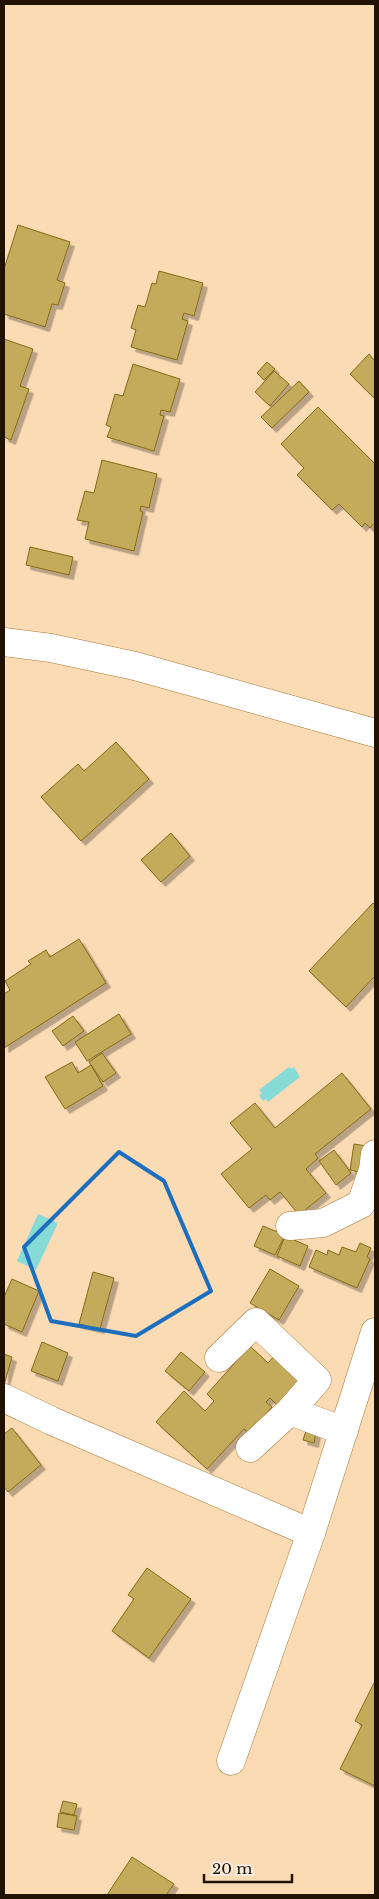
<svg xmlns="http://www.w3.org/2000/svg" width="379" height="1899" viewBox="0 0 379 1899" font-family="'Libre Baskerville',serif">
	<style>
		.water { fill: #86dbd7 }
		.building { fill: #c4ab5c; stroke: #826912; filter: url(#shadow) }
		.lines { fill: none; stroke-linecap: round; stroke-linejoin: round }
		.minor-casing { stroke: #a87734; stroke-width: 29 }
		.minor { stroke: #fff; stroke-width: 28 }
		.marked { fill: none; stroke: #1d6fbd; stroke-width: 4; stroke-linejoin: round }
	</style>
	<defs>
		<filter id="shadow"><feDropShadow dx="4.5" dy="4.5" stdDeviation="0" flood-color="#0004"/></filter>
	</defs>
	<rect width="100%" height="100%" fill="#fbdbb4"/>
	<!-- water -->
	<g class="water">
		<polygon points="289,1067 291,1069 294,1067 300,1077 268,1102 266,1099 263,1101 259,1095 262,1093 259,1090"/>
		<polygon points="38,1214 58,1223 36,1270 17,1261"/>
	</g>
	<!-- building -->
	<g class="building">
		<polygon points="18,225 70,242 57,280 65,283 58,305 52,304 45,327 4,314 4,269"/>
		<polygon points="159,271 203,283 194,316 184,313 182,319 188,321 177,360 131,347 136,330 131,328 138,305 145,307 152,283 156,284"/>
		<polygon points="4,339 33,349 20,386 29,389 11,440 4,437"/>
		<polygon points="369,354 375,361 375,399 350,374"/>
		<polygon points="267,362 275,369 264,380 257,373"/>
		<polygon points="133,364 180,379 170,412 161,410 160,415 164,416 154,451 107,437 111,427 106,425 115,394 123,396"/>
		<polygon points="274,371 289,384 270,406 255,392"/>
		<polygon points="299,381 309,392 272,428 261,417"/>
		<polygon points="318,407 375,464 375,522 370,528 365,523 362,527 339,504 332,510 297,475 304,468 281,444"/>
		<polygon points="102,460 157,474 149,508 141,506 140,511 143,512 134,551 85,539 89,522 77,520 85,491 94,493"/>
		<polygon points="30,547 73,557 69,575 26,565"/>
		<polygon points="116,742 149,779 81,841 41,797 78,764 84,771"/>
		<polygon points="171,833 190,856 161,882 141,860"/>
		<polygon points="373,903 375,905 375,976 346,1007 309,971"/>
		<polygon points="79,939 106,983 4,1048 4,994 10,990 5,981 31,964 28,961 46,950 50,957"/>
		<polygon points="119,1014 131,1034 87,1061 75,1042"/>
		<polygon points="73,1016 84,1031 63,1046 52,1031"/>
		<polygon points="102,1053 116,1073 103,1082 89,1062"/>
		<polygon points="72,1062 78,1073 91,1065 103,1086 65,1109 45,1077"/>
		<polygon points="342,1073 371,1109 315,1154 318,1158 306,1169 326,1193 299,1215 280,1192 270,1200 266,1195 249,1208 221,1174 252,1149 230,1123 255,1103 275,1128"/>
		<polygon points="354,1144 373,1147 368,1174 350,1170"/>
		<polygon points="334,1150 351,1173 336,1185 319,1161"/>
		<polygon points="263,1226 285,1235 275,1255 254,1246"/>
		<polygon points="285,1236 308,1246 300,1266 277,1256"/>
		<polygon points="360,1243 371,1248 367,1257 370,1259 357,1288 309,1267 316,1250 327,1255 328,1250 339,1255 342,1247 356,1252"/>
		<polygon points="270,1269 299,1286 279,1320 250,1303"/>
		<polygon points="93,1272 114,1278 100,1329 79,1324"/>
		<polygon points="12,1279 39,1291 22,1332 4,1324 4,1297"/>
		<polygon points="42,1342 68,1353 58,1381 31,1371"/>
		<polygon points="250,1346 268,1363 274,1356 300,1380 277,1405 270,1398 266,1402 272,1407 249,1433 244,1429 207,1469 156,1422 184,1391 205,1411 214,1401 207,1394"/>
		<polygon points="181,1352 205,1372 189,1391 165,1371"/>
		<polygon points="4,1354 12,1357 4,1385"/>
		<polygon points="12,1428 41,1465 8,1492 4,1487 4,1434"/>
		<polygon points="306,1431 316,1433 314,1443 303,1440"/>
		<polygon points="147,1568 191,1599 149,1658 112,1631 134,1599 128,1595"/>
		<polygon points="375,1681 375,1786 340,1769 362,1725 355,1721"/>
		<polygon points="63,1801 77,1804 74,1815 60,1812"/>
		<polygon points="59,1813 77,1816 74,1830 57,1827"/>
		<polygon points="132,1857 174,1884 166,1895 107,1895"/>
	</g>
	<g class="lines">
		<!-- minor casing -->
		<g class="minor-casing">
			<g id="minor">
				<polyline points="4,642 51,648 135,666 375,733"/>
				<polyline points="290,1226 323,1223 361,1204 373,1170 375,1154"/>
				<polyline points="219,1358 256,1322 317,1380 290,1411"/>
				<polyline points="4,1398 52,1421 311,1533"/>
				<polyline points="250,1448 290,1411 344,1431"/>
				<polyline points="231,1761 311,1533 375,1332"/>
			</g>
		</g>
		<!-- minor -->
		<use href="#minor" class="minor"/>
	</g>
	<!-- marked area -->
	<path class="marked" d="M119 1152 164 1181 211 1291 136 1336 51 1321 24 1247Z"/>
	<!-- border -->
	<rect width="379" height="1899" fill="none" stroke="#201100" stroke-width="10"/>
	<!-- scale -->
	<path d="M204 1874v8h88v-8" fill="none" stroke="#201100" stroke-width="2.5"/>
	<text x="212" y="1874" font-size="15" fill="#201100" stroke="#f7ecdf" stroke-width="4" paint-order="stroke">20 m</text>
</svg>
